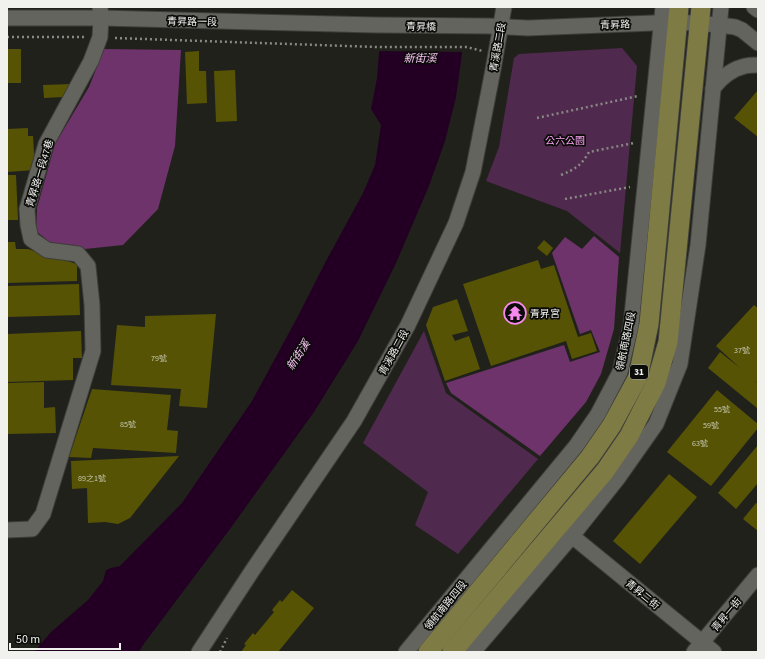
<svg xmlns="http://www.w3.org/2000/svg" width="765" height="659" viewBox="0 0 765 659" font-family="'Source Sans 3','Noto Sans TC',sans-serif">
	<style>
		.green { fill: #50294e }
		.forest { fill: #6e336a }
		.water { fill: #230023 }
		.pier { fill: #21211c }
		.building { fill: #565305 }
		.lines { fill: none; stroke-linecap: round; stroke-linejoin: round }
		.minor-casing { stroke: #3e3e3a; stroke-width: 17 }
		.major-casing { stroke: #3e3e3a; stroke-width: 21 }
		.path { stroke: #888884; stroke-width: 2.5; stroke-dasharray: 2 3; stroke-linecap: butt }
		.minor { stroke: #64645e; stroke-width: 15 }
		.major { stroke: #7e7b45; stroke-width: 19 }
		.labels { text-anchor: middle; stroke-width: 3.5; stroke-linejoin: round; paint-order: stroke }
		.number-label { font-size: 8px; fill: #cacab4 }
		.shield { fill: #0b0b09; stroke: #acaca9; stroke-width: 1 }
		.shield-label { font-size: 9px; font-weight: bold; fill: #f1f1ee }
		.street-label { font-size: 10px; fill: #f1f1ee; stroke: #0b0b09 }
		.park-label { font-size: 10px; fill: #fda6f6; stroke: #0b0b09 }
		.poi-label { font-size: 10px; fill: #f1f1ee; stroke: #0b0b09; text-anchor: start }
		.water-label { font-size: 11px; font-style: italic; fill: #fdc8f8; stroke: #0b0b09 }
	</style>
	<rect width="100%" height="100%" fill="#21211c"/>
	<!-- green -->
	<g class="green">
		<polygon points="622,48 637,66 620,253 567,211 486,181 499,147 514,58 519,54"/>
		<polygon points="424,331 446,393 538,459 458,554 415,525 428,492 363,443"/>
	</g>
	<!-- forest -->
	<g class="forest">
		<polygon points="104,49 181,50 175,146 158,209 123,245 85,249 52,244 36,231 37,208 55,144 89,87"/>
		<polygon points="594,236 619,257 614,329 601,374 586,402 540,456 451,393 446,383 564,345 570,362 600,352 591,330 580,334 552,253 565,237 582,249"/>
	</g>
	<!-- water -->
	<polygon class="water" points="389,7 462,7 462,54 456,97 445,141 429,186 396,263 358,341 314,412 230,529 143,645 139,652 34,652 51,632 88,600 103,581 106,570 111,568 120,566 182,503 252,401 298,316 326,261 363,193 375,165 381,125 371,109 377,78 379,53"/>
	<!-- pier -->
	<polygon class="pier" points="386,7 464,7 464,52 377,51"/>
	<!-- building -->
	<g class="building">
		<rect x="7" y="49" width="14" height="34"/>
		<polygon points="199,51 199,71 206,71 207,103 187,104 185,52"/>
		<polygon points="235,70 237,121 216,122 214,71"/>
		<polygon points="71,84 64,97 44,98 43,85"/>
		<polygon points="758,90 758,137 734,118"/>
		<polygon points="28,128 28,136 33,136 35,170 7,172 7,129"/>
		<polygon points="7,175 16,175 18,220 7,220"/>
		<polygon points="544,240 553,248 547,256 537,248"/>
		<polygon points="7,242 15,242 16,249 28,249 77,264 77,281 7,283"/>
		<polygon points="538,260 541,269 554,265 578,337 591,333 597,351 572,359 566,341 491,366 463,284"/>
		<polygon points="79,284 80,315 7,317 7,286"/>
		<polygon points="457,299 468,331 452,335 455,341 469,336 480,369 445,381 426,325 433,307"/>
		<polygon points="754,305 758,308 758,381 756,382 758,383 758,406 757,408 708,368 720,352 740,368 716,346"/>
		<polygon points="216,314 207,408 179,406 181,389 111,385 117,325 145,327 145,316"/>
		<polygon points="81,331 82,358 73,358 73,380 7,382 7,334"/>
		<polygon points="44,382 44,408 55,407 56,433 7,434 7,383"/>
		<polygon points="92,389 171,395 167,430 178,431 176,453 93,448 91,458 69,457"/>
		<polygon points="717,390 758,424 758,428 711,486 667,452"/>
		<polygon points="758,445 758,483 736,509 718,493"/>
		<polygon points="179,456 130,518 118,524 105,522 88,523 87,488 72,489 71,461"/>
		<polygon points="669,474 697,497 640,564 613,541"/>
		<polygon points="756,503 758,504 758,531 743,519"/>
		<polygon points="292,590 314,608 278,652 241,652 246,645 244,644 253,633 255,635 274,612 272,610 280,600 282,602"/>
	</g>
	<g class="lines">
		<!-- minor casing -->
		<g class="minor-casing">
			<g id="minor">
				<polyline points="754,7 758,10"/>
				<polyline points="7,18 101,18 376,25 488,26 528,28 678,22 719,25 735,27 742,30 758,43"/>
				<path d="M713 88C721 78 732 69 745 66 749 65 754 65 758 65"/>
				<polyline points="7,530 32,529 43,514 93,351 92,305 88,266 78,254 47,250 31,239 28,225 27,209 46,144 91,61 100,37 101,18 100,7"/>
				<polyline points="572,536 714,652"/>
				<polyline points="199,652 252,571 354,421 408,325 456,223 473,172 493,70 504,7"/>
				<polyline points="406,652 576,446 598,414 620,372 631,325 663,7"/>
				<polyline points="473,652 572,536 618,478 656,424 680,364 698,245 721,7"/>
				<polyline points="694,652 758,575"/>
			</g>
		</g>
		<!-- major casing -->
		<g class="major-casing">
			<g id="major">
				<polyline points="428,652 590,457 612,425 638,377 649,324 679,7"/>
				<polyline points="452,652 605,471 629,436 656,383 668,342 701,7"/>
			</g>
		</g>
		<!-- path -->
		<g class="path">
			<polyline points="7,37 86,37"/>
			<polyline points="115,38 376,47 466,47 483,51"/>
			<polyline points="537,118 638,96"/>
			<path d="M561 175C575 169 581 166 589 152L634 143"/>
			<polyline points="565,199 630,187"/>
			<polyline points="220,652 227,638"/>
		</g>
		<!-- minor -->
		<use href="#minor" class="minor"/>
		<!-- major -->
		<use href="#major" class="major"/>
	</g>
	<!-- icons -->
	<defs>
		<g id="temple-ring" transform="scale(1.15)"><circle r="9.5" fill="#0b0b09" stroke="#f589ee" stroke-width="1.5"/><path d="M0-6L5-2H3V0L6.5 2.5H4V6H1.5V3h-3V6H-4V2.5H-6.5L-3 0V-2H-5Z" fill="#f589ee"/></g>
	</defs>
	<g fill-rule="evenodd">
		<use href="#temple-ring" x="515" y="313"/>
	</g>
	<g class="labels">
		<!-- number labels -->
		<g class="number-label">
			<text x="742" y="353">37號</text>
			<text x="159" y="361">79號</text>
			<text x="722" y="412">55號</text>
			<text x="128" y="427">85號</text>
			<text x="711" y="428">59號</text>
			<text x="700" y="446">63號</text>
			<text x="92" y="481">89之1號</text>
		</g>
		<!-- shield labels -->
		<rect class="shield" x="630" y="365" width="18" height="14" rx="3"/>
		<g class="shield-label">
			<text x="639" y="375">31</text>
		</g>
		<!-- street labels -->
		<g class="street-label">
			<text transform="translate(192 21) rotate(1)" y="4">青昇路一段</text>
			<text transform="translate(615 24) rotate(-2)" y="4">青昇路</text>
			<text transform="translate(421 26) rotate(1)" y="4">青昇橋</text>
			<text transform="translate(497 47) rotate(-80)" y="4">青溪路二段</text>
			<text transform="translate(39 173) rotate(-73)" y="4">青昇路一段47巷</text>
			<text transform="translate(625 341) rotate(-78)" y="4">領航南路四段</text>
			<text transform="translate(393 352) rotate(-61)" y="4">青溪路二段</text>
			<text transform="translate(643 594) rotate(39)" y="4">青昇二街</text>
			<text transform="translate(445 605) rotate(-51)" y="4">領航南路四段</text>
			<text transform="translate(726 614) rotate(-50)" y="4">青昇一街</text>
		</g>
		<!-- park labels -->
		<g class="park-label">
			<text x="565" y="144">公六公園</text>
		</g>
		<!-- poi labels -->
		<g class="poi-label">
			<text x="530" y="317">青昇宮</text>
		</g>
		<!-- water labels -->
		<g class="water-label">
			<text x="420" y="62">新街溪</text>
			<text transform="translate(298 355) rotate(-57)" y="4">新街溪</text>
		</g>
	</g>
	<!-- border -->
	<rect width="765" height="659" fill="none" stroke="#f1f1ee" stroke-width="16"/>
	<!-- scale -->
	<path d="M10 643v6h110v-6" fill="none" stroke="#f1f1ee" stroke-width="2"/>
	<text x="16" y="643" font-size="12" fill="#f1f1ee" stroke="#0b0b09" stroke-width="3" paint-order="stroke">50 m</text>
</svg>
